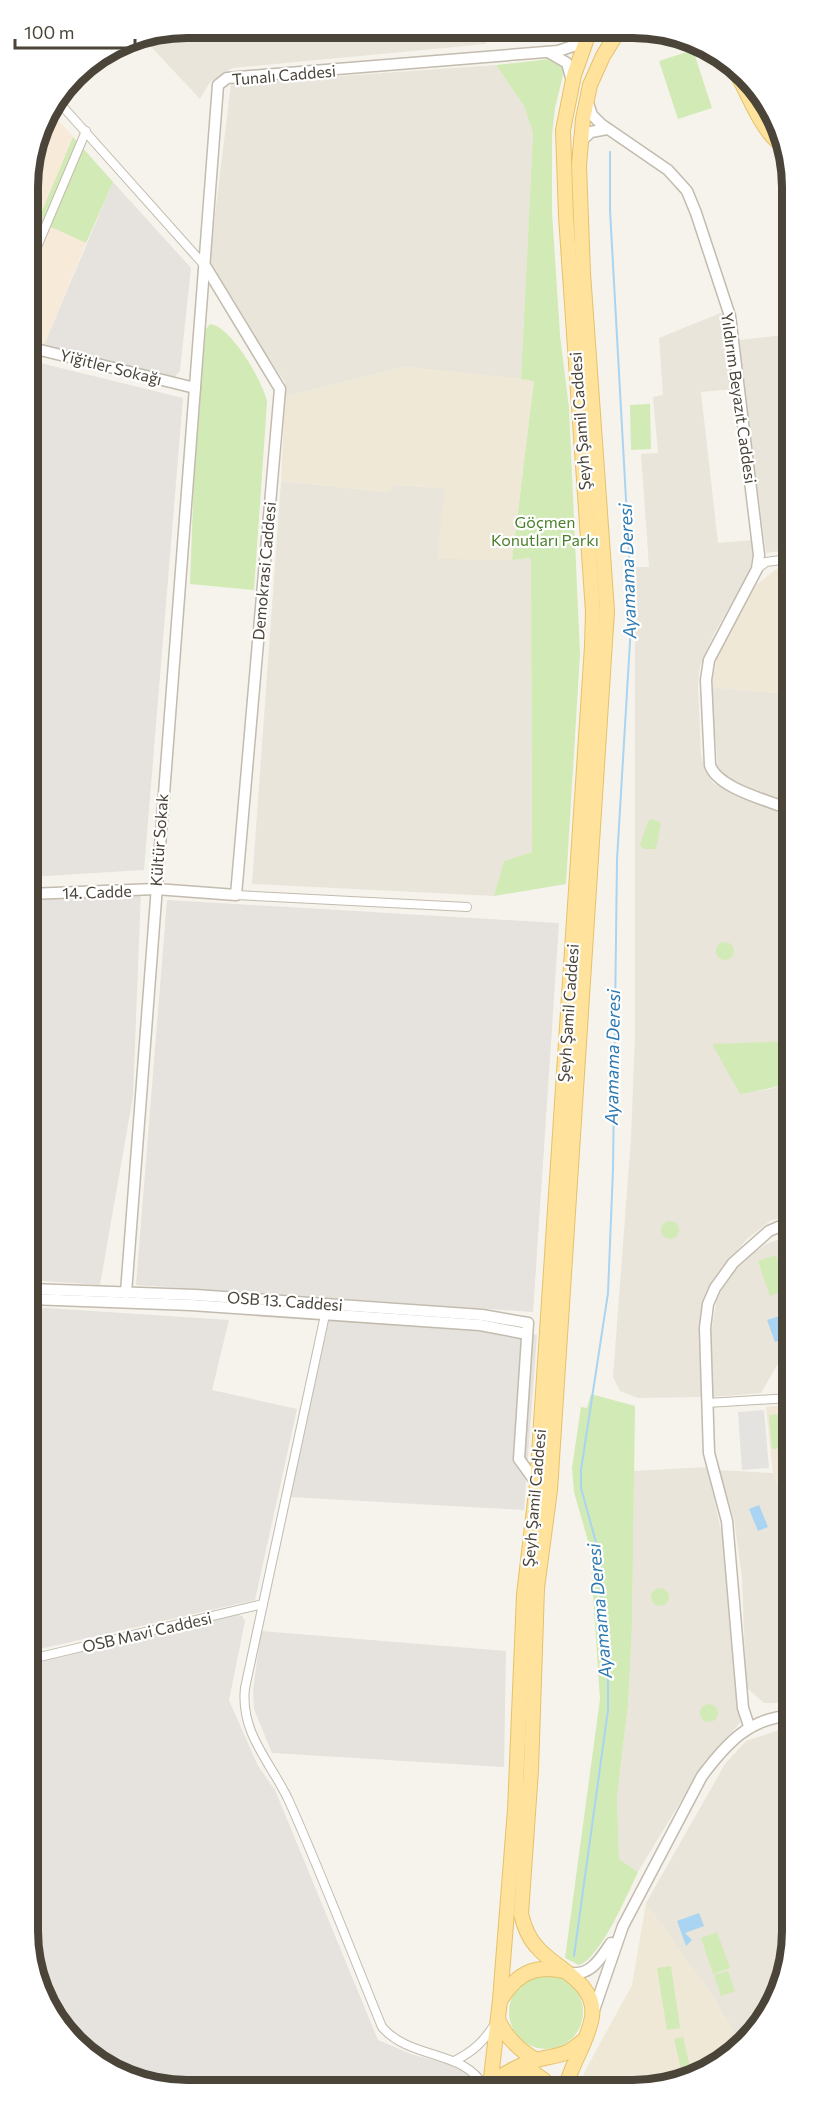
<svg xmlns="http://www.w3.org/2000/svg" width="819" height="2118" viewBox="0 0 819 2118" font-family="Commissioner,sans-serif">
	<style>
		.residential { fill: #eae5da }
		.commercial { fill: #f7ead8 }
		.industrial { fill: #e6e2dd }
		.education { fill: #efe8d6 }
		.green { fill: #d2eab5 }
		.parking { fill: #e5e3e0 }
		.water { fill: #a9d4f2 }
		.lines { fill: none; stroke-linecap: round; stroke-linejoin: round }
		.stream { stroke: #a9d4f2; stroke-width: 2 }
		.minor-casing { stroke: #c2bbae; stroke-width: 10 }
		.tertiary-casing { stroke: #c2bbae; stroke-width: 13 }
		.primary-casing { stroke: #e6c16a; stroke-width: 16 }
		.minor { stroke: #fff; stroke-width: 8 }
		.tertiary { stroke: #fff; stroke-width: 10 }
		.primary { stroke: #ffe39c; stroke-width: 14 }
		.labels { text-anchor: middle; stroke-width: 4.5; stroke-linejoin: round; paint-order: stroke }
		.street-label { font-size: 16px; fill: #4b4439; stroke: #fff }
		.park-label { font-size: 16px; fill: #4a7f2a; stroke: #fff }
		.water-label { font-size: 18px; font-style: italic; fill: #2e7ab2; stroke: #fff }
		.rim { fill: none; stroke: #4b4439; stroke-width: 8 }
	</style>
	<rect width="100%" height="100%" fill="#f6f3ec"/>
	<!-- residential -->
	<g class="residential">
		<polygon points="186,27 486,29 486,44 232,68 210,82 200,99 141,36"/>
		<polygon points="496,65 524,106 533,133 521,379 405,367 285,397 285,382 208,272 231,84"/>
		<polygon points="723,312 734,389 701,392 718,543 752,540 753,549 750,572 714,634 700,666 698,684 701,754 705,771 713,783 733,794 789,816 789,1041 712,1045 757,1091 771,1089 784,1082 789,1074 790,1215 770,1221 747,1239 713,1280 707,1293 701,1323 701,1397 638,1398 620,1391 613,1377 631,1138 635,1037 635,567 649,567 641,454 658,453 653,397 663,395 659,338"/>
		<polygon points="785,335 788,550 766,553 738,340"/>
		<polygon points="281,481 388,492 393,485 445,488 512,560 531,558 532,852 504,861 494,896 252,884"/>
		<polygon points="711,687 788,694 788,803 733,782 718,769"/>
		<polygon points="790,1236 790,1343 761,1393 712,1397 709,1344 717,1298 728,1278 745,1259 768,1243"/>
		<polygon points="707,1467 726,1553 740,1723 705,1761 638,1872 619,1859 617,1797 628,1705 632,1626 634,1471"/>
		<polygon points="719,1470 773,1473 790,1509 791,1703 764,1703 746,1687 742,1577 734,1519"/>
		<polygon points="791,1726 792,1942 759,2029 738,2049 733,2030 708,1990 646,1903 725,1764 746,1741"/>
	</g>
	<!-- commercial -->
	<polygon class="commercial" points="48,109 73,137 39,221 86,243 42,350 28,346 27,176 44,116"/>
	<!-- industrial -->
	<g class="industrial">
		<polygon points="113,182 191,268 180,371 172,380 42,350"/>
		<polygon points="28,360 183,398 144,870 29,877"/>
		<polygon points="141,891 133,1096 100,1285 30,1280 29,897"/>
		<polygon points="167,900 559,923 533,1312 136,1285"/>
		<polygon points="31,1307 229,1320 212,1390 297,1409 255,1600 31,1651"/>
		<polygon points="330,1315 537,1335 524,1510 290,1497"/>
		<polygon points="235,1614 242,1616 245,1621 229,1700 258,1766 275,1790 378,2040 411,2054 463,2068 475,2087 156,2088 74,2045 32,1973 31,1661"/>
		<polygon points="261,1631 506,1651 504,1767 272,1753 254,1709 253,1691"/>
		<polygon points="512,2076 536,2080 539,2086 505,2086"/>
	</g>
	<!-- education -->
	<g class="education">
		<polygon points="405,367 534,380 512,560 437,559 445,488 393,485 388,492 281,481 285,397"/>
		<polygon points="788,567 788,694 711,687 717,656 756,585 778,568"/>
		<polygon points="790,1405 790,1509 773,1473 766,1407"/>
		<polygon points="646,1903 708,1990 733,2030 738,2049 721,2064 674,2086 580,2086 585,2071 632,1985"/>
	</g>
	<!-- green -->
	<g class="green">
		<polygon points="693,50 712,108 678,119 659,61"/>
		<polygon points="550,59 562,64 564,71 555,108 552,135 552,212 560,335 569,408 580,654 566,884 494,896 504,861 532,852 531,558 512,560 534,381 521,379 533,133 524,106 496,65"/>
		<polygon points="73,137 113,182 86,243 38,221"/>
		<path d="M210 324C230 325 264 383 267 402L254 590 190 584 195 450 206 329Z"/>
		<polygon points="650,404 651,449 631,450 630,405"/>
		<polygon points="652,819 661,823 656,849 644,849 640,845 648,821"/>
		<path d="M789 880V917C771 910 778 890 789 880Z"/>
		<circle cx="725" cy="951" r="9"/>
		<path d="M789 1041C789 1091 785 1085 740 1094L712 1044Z"/>
		<circle cx="670" cy="1230" r="9"/>
		<polygon points="776,1255 788,1289 770,1296 758,1261"/>
		<path d="M591 1394 635 1406 632 1626 628 1705 617 1797 619 1859 638 1872C628 1893 600 1959 579 1965L565 1958 600 1699 590 1548 574 1492 572 1468 581 1407 587 1408Z"/>
		<polygon points="790,1414 790,1447 772,1449 769,1415"/>
		<circle cx="660" cy="1597" r="9"/>
		<circle cx="709" cy="1713" r="9"/>
		<polygon points="717,1932 730,1968 713,1974 701,1938"/>
		<polygon points="671,1966 680,2028 667,2030 657,1968"/>
		<polygon points="728,1971 735,1991 721,1996 714,1975"/>
		<circle cx="546" cy="2012" r="37"/>
		<polygon points="683,2037 690,2067 681,2069 674,2039"/>
	</g>
	<!-- parking -->
	<polygon class="parking" points="764,1410 769,1468 742,1470 738,1412"/>
	<!-- water -->
	<g class="water">
		<polygon points="780,1316 788,1337 775,1342 767,1320"/>
		<polygon points="759,1505 768,1527 758,1531 749,1509"/>
		<polygon points="699,1913 704,1926 685,1933 692,1940 686,1946 677,1921"/>
	</g>
	<g class="lines">
		<!-- stream -->
		<polyline class="stream" points="574,1956 608,1710 608,1677 597,1546 581,1488 581,1470 608,1293 613,1169 617,860 632,608 610,210 610,152"/>
		<!-- minor casing -->
		<g class="minor-casing">
			<g id="minor">
				<polyline points="56,99 205,266"/>
				<polyline points="28,268 86,131"/>
				<polyline points="757,569 766,562 788,559"/>
				<polyline points="236,895 467,907"/>
				<path d="M325 1315 245 1688C240 1734 271 1762 289 1801 322 1875 351 1951 382 2027 410 2060 466 2050 484 2087"/>
				<polyline points="707,1403 790,1398"/>
				<polyline points="31,1659 263,1604"/>
				<path d="M454 2061C473 2052 484 2041 495 2024"/>
			</g>
		</g>
		<!-- tertiary casing -->
		<g class="tertiary-casing">
			<g id="tertiary">
				<polyline points="550,53 567,63 572,81"/>
				<path d="M587 100 592 115 601 124 668 170 687 191 696 213 730 316 759 555 757 569 709 660 706 680 710 765C717 788 767 800 789 809"/>
				<polyline points="581,141 591,132 607,129"/>
				<polyline points="28,347 195,388"/>
				<polyline points="29,894 156,889 236,895 280,389 206,267"/>
				<polyline points="30,1289 195,1295 482,1315 528,1323 519,1459 537,1484"/>
				<polyline points="126,1293 218,85 227,78 558,51 585,42"/>
				<polyline points="30,1299 191,1305 480,1325 527,1334"/>
				<polyline points="749,1726 743,1708 727,1521 709,1453 705,1328 708,1304 715,1288 733,1263 769,1231 790,1222"/>
				<path d="M566 1972C589 1978 599 1961 611 1943"/>
				<path d="M593 2013 623 1926 702 1776C726 1744 750 1717 791 1716"/>
			</g>
		</g>
		<!-- primary casing -->
		<g class="primary-casing">
			<g id="primary">
				<path d="M730 63C749 90 758 131 787 149"/>
				<path d="M502 1998C516 1974 536 1964 563 1971"/>
				<path d="M498 2019C506 2038 519 2050 536 2060"/>
				<polyline points="516,2070 530,2070 545,2081"/>
				<path d="M490 2084C503 2074 517 2066 533 2061 554 2054 563 2059 581 2042"/>
				<polyline points="490,2086 500,2000 515,1810 524,1595 537,1484 592,646 593,612 566,216 563,130 574,75 590,30"/>
				<path d="M566 2086C572 2063 588 2041 592 2017 597 1982 555 1969 537 1947 528 1938 524 1926 521 1914L531 1770 537 1588 550 1490 607 611 583 273 579 165 583 119 590 85 603 56 619 30"/>
			</g>
		</g>
		<!-- minor -->
		<use href="#minor" class="minor"/>
		<!-- tertiary -->
		<use href="#tertiary" class="tertiary"/>
		<!-- primary -->
		<use href="#primary" class="primary"/>
	</g>
	<g class="labels">
		<!-- street labels -->
		<g class="street-label">
			<text transform="translate(284 75) rotate(-5)" y="6">Tunalı Caddesi</text>
			<text transform="translate(111 367) rotate(14)" y="6">Yiğitler Sokağı</text>
			<text transform="translate(739 398) rotate(82)" y="6">Yıldırım Beyazıt Caddesi</text>
			<text transform="translate(580 421) rotate(-94)" y="6">Şeyh Şamil Caddesi</text>
			<text transform="translate(264 571) rotate(-85)" y="6">Demokrasi Caddesi</text>
			<text transform="translate(159 840) rotate(-86)" y="6">Kültür Sokak</text>
			<text transform="translate(97 892) rotate(-2)" y="6">14. Cadde</text>
			<text transform="translate(568 1013) rotate(-86)" y="6">Şeyh Şamil Caddesi</text>
			<text transform="translate(285 1301) rotate(4)" y="6">OSB 13. Caddesi</text>
			<text transform="translate(534 1498) rotate(-85)" y="6">Şeyh Şamil Caddesi</text>
			<text transform="translate(147 1632) rotate(-13)" y="6">OSB Mavi Caddesi</text>
		</g>
		<!-- park labels -->
		<g class="park-label">
			<text x="545" y="528">Göçmen<tspan x="545" dy="18">Konutları Parkı</tspan></text>
		</g>
		<!-- water labels -->
		<g class="water-label">
			<text transform="translate(628 571) rotate(-92)" y="6">Ayamama Deresi</text>
			<text transform="translate(613 1057) rotate(-89)" y="6">Ayamama Deresi</text>
			<text transform="translate(600 1611) rotate(-95)" y="6">Ayamama Deresi</text>
		</g>
	</g>
	<!-- crop -->
	<path d="M0 0H819V2118H0ZM187 38H633A149 149 0 0 1 782 187V1931A149 149 0 0 1 633 2080H187A149 149 0 0 1 38 1931V187A149 149 0 0 1 187 38Z" fill="#fff" fill-rule="evenodd"/>
	<path class="rim" d="M187 38H633A149 149 0 0 1 782 187V1931A149 149 0 0 1 633 2080H187A149 149 0 0 1 38 1931V187A149 149 0 0 1 187 38Z"/>
	<!-- scale -->
	<path d="M15 39v9h120v-9" fill="none" stroke="#4b4439" stroke-width="3"/>
	<text x="24" y="39" font-size="18" fill="#4b4439" stroke="#ffffff" stroke-width="4.5" paint-order="stroke">100 m</text>
</svg>
